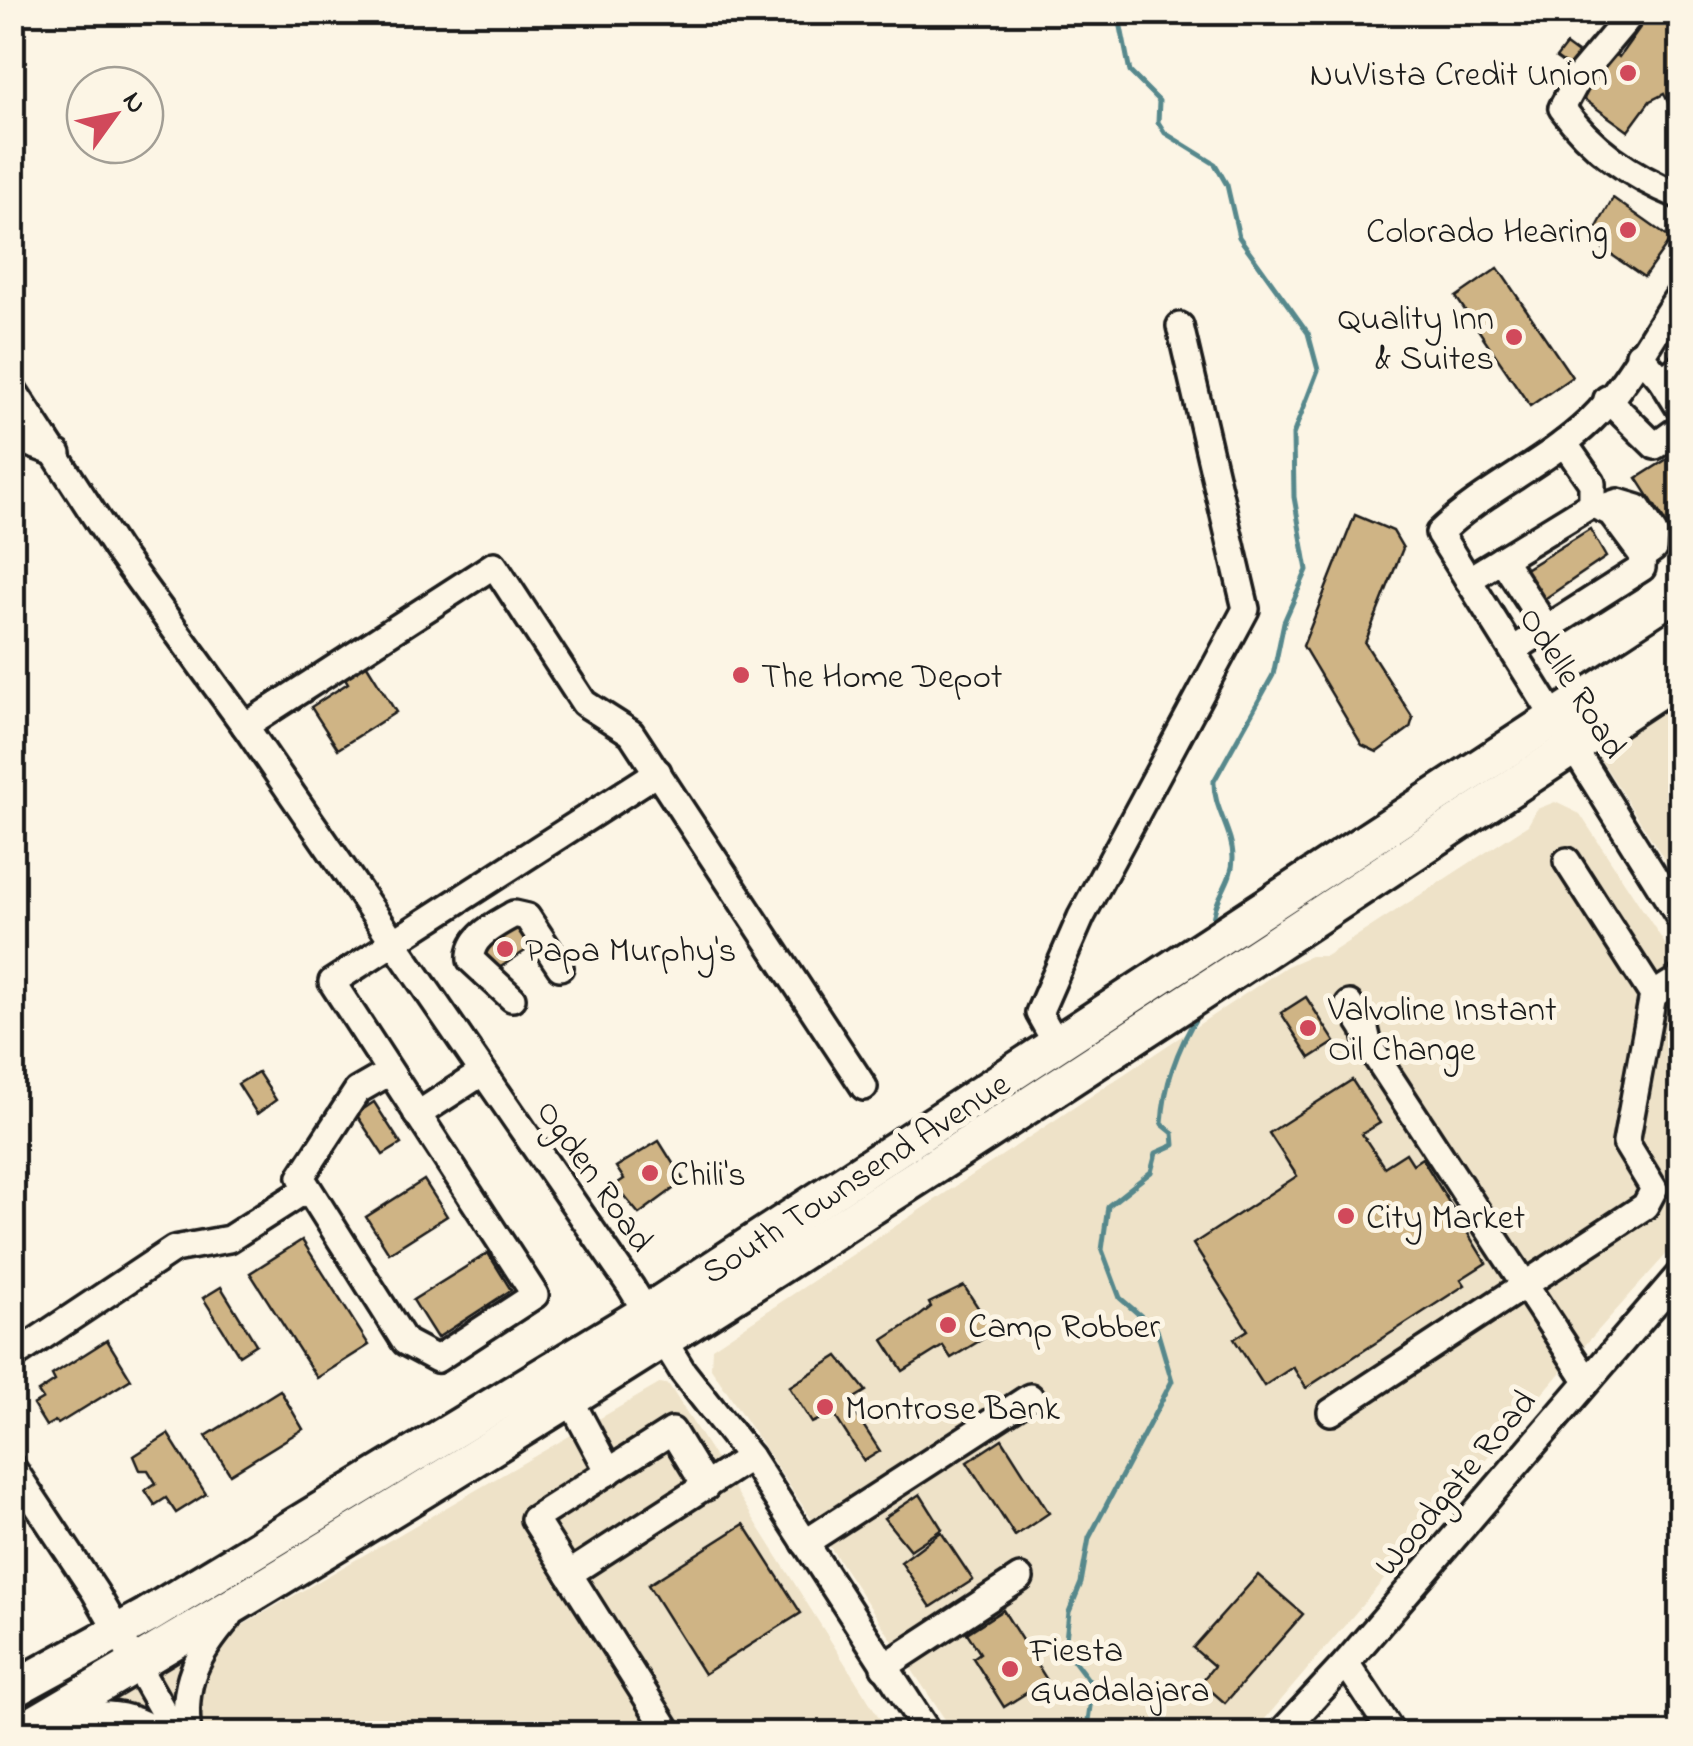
<svg xmlns="http://www.w3.org/2000/svg" width="1693" height="1746" viewBox="0 0 1693 1746" font-family="'Indie Flower',sans-serif">
	<style>
		.built { fill: #eee2c8 }
		.lines { fill: none; stroke-linecap: round; stroke-linejoin: round }
		.stream { stroke: #57888c; stroke-width: 5 }
		.building { fill: #cfb485; stroke: #1c1c1c; stroke-width: 2.5 }
		.minor-casing { stroke: #1c1c1c; stroke-width: 32 }
		.highway-casing { stroke: #1c1c1c; stroke-width: 42 }
		.minor { stroke: #fcf5e5; stroke-width: 25 }
		.highway { stroke: #fcf5e5; stroke-width: 35 }
		.poi-dot { fill: #d1495b; stroke: #fcf5e5; stroke-width: 4 }
		.labels { text-anchor: middle; stroke-width: 10; stroke-linejoin: round; paint-order: stroke }
		.poi-label { font-size: 35px; fill: #1c1c1c; stroke: #fcf5e5; text-anchor: start }
		.street-label { font-size: 35px; fill: #1c1c1c; stroke: #fcf5e5 }
	</style>
	<rect width="100%" height="100%" fill="#fcf5e5"/>
	<filter id="ink" filterUnits="userSpaceOnUse"><feTurbulence type="fractalNoise" baseFrequency=".01" numOctaves="2"/><feDisplacementMap in="SourceGraphic" scale="20" xChannelSelector="R" yChannelSelector="G"/><feConvolveMatrix kernelMatrix="1 2 1 2 8 2 1 2 1" color-interpolation-filters="sRGB"/></filter>
	<g filter="url(#ink)">
		<!-- built -->
		<g class="built">
			<polygon points="1680,693 1680,884 1594,749"/>
			<polygon points="1555,802 1580,814 1671,953 1680,977 1680,1239 1560,1373 1253,1733 954,1733 711,1368 712,1348 1287,966 1310,956 1326,956 1528,825 1537,809"/>
			<polygon points="661,1383 669,1385 889,1733 55,1734"/>
		</g>
		<g class="lines">
			<!-- stream -->
			<g class="stream">
				<path d="M1118 12 1130 72 1159 101 1158 122 1165 133 1215 164 1227 185 1239 237 1308 333 1318 370 1293 435 1294 497 1307 570 1284 622 1273 675 1214 781C1213 808 1233 831 1233 858 1233 883 1212 900 1213 925"/>
				<path d="M1086 1734 1093 1686 1065 1649 1069 1612 1081 1583 1089 1538 1172 1381 1157 1330 1120 1298 1102 1250 1108 1206 1151 1172 1156 1153 1174 1145 1173 1133 1162 1124C1164 1084 1178 1047 1199 1013"/>
			</g>
		</g>
		<!-- building -->
		<g class="building">
			<polygon points="1651,12 1680,12 1680,104 1671,108 1664,94 1650,101 1628,131 1581,97 1591,83 1556,58 1566,45 1600,70 1613,52 1619,57"/>
			<polygon points="1613,198 1671,239 1644,277 1590,240"/>
			<polygon points="1498,268 1572,377 1530,406 1456,297"/>
			<polygon points="1680,451 1680,534 1675,537 1637,478"/>
			<polygon points="1355,515 1393,531 1403,548 1365,643 1413,718 1410,728 1377,752 1362,745 1303,646"/>
			<polygon points="1590,529 1606,557 1543,600 1524,570"/>
			<polygon points="365,662 396,712 338,749 311,707 348,683 343,675"/>
			<polygon points="522,923 536,944 496,970 480,945"/>
			<polygon points="1306,997 1335,1042 1310,1058 1281,1013"/>
			<polygon points="258,1072 276,1100 257,1114 238,1084"/>
			<polygon points="1352,1080 1380,1123 1362,1134 1384,1167 1406,1153 1413,1164 1422,1158 1486,1263 1461,1279 1465,1285 1306,1388 1293,1367 1264,1386 1234,1339 1248,1330 1193,1244 1297,1176 1269,1133"/>
			<polygon points="374,1102 401,1144 383,1155 356,1114"/>
			<polygon points="659,1141 684,1181 639,1214 615,1185 624,1179 616,1167"/>
			<polygon points="424,1180 447,1216 389,1253 366,1217"/>
			<polygon points="302,1240 369,1345 317,1378 250,1273"/>
			<polygon points="488,1253 511,1290 437,1338 413,1300"/>
			<polygon points="964,1286 994,1332 951,1358 943,1346 903,1371 883,1340 917,1318 931,1307 929,1303"/>
			<polygon points="221,1287 256,1344 239,1355 203,1298"/>
			<polygon points="107,1340 131,1379 58,1424 55,1421 46,1426 33,1405 43,1399 38,1392 55,1381 52,1375"/>
			<polygon points="838,1356 866,1391 848,1402 880,1451 864,1461 833,1413 812,1423 789,1387"/>
			<polygon points="280,1390 303,1429 230,1474 206,1436"/>
			<polygon points="168,1434 206,1494 176,1513 166,1498 155,1505 145,1490 156,1483 148,1470 140,1470 134,1456"/>
			<polygon points="1002,1439 1049,1513 1015,1536 967,1462"/>
			<polygon points="920,1494 942,1529 910,1550 884,1518"/>
			<polygon points="744,1524 801,1613 704,1674 648,1585"/>
			<polygon points="941,1532 973,1580 931,1607 901,1562"/>
			<polygon points="1258,1575 1303,1614 1225,1703 1201,1682 1214,1666 1193,1648"/>
			<polygon points="1003,1610 1047,1680 1004,1707 973,1658 980,1653 967,1633"/>
		</g>
		<g class="lines">
			<!-- minor casing -->
			<g class="minor-casing">
				<g id="minor">
					<path d="M1633 12 1580 75 1562 108C1592 150 1633 177 1680 196"/>
					<path d="M1680 294C1652 335 1626 387 1590 421 1544 465 1484 489 1439 533L1680 918"/>
					<polyline points="1639,354 1662,380 1680,367"/>
					<polyline points="1662,380 1680,409"/>
					<polyline points="12,388 117,550 245,726 631,1287 683,1372 750,1457 929,1734"/>
					<polyline points="1607,399 1655,446 1680,428"/>
					<polyline points="12,437 58,454"/>
					<polyline points="1564,443 1592,483 1592,504"/>
					<polyline points="1502,559 1547,629"/>
					<polyline points="1468,580 1592,504 1611,513 1643,556"/>
					<polyline points="1513,650 1642,568 1643,556 1653,549 1654,533 1638,508 1618,502 1600,508"/>
					<polyline points="245,726 494,565 584,703 631,733 864,1087"/>
					<polyline points="1653,995 1680,978"/>
					<path d="M512 998 471 960C469 936 496 925 514 914L527 917 560 967"/>
					<polyline points="1349,1004 1365,1029 1369,1046 1587,1380"/>
					<polyline points="1057,1045 1039,1013 1081,917 1246,609 1180,326"/>
					<polyline points="390,1072 357,1091 301,1177 405,1342 437,1359 535,1295 332,982 658,772"/>
					<polyline points="417,1115 483,1072"/>
					<polyline points="12,1357 174,1249 229,1239 307,1189"/>
					<polyline points="571,1401 609,1472"/>
					<polyline points="1331,1412 1645,1206 1654,1189 1626,1143 1653,995 1567,861"/>
					<polyline points="12,1467 95,1592 176,1734"/>
					<polyline points="706,1487 672,1431 534,1519 569,1574 750,1457"/>
					<polyline points="805,1543 1030,1397"/>
					<polyline points="569,1574 670,1734"/>
					<polyline points="1346,1663 1393,1734"/>
					<polyline points="884,1667 1020,1578"/>
					<path d="M51 1720C90 1714 126 1708 159 1734"/>
					<path d="M188 1734C181 1683 197 1654 229 1617"/>
					<polyline points="1280,1734 1346,1663 1680,1274"/>
				</g>
			</g>
			<!-- highway casing -->
			<g class="highway-casing">
				<g id="highway">
					<polyline points="12,1690 147,1616 646,1313 1680,636"/>
					<path d="M17 1734C585 1402 1133 1039 1680 676"/>
				</g>
			</g>
			<!-- minor -->
			<use href="#minor" class="minor"/>
			<!-- highway -->
			<use href="#highway" class="highway"/>
		</g>
	</g>
	<!-- markers -->
	<g class="poi-dot">
		<circle cx="1628" cy="73" r="10"/>
		<circle cx="1628" cy="230" r="10"/>
		<circle cx="1514" cy="337" r="10"/>
		<circle cx="741" cy="675" r="10"/>
		<circle cx="505" cy="949" r="10"/>
		<circle cx="1308" cy="1028" r="10"/>
		<circle cx="650" cy="1173" r="10"/>
		<circle cx="1346" cy="1216" r="10"/>
		<circle cx="948" cy="1325" r="10"/>
		<circle cx="825" cy="1407" r="10"/>
		<circle cx="1010" cy="1669" r="10"/>
	</g>
	<g class="labels">
		<!-- poi labels -->
		<g class="poi-label">
			<text x="1608" y="85" text-anchor="end">NuVista Credit Union</text>
			<text x="1608" y="242" text-anchor="end">Colorado Hearing</text>
			<text x="1494" y="329" text-anchor="end">Quality Inn<tspan x="1494" dy="40">&amp; Suites</tspan></text>
			<text x="761" y="687">The Home Depot</text>
			<text x="525" y="961">Papa Murphy's</text>
			<text x="1328" y="1020">Valvoline Instant<tspan x="1328" dy="40">Oil Change</tspan></text>
			<text x="670" y="1185">Chili's</text>
			<text x="1366" y="1228">City Market</text>
			<text x="968" y="1337">Camp Robber</text>
			<text x="845" y="1419">Montrose Bank</text>
			<text x="1030" y="1661">Fiesta<tspan x="1030" dy="40">Guadalajara</tspan></text>
		</g>
		<!-- street labels -->
		<g class="street-label">
			<text transform="translate(1574 682) rotate(58)" y="12">Odelle Road</text>
			<text transform="translate(596 1175) rotate(55)" y="12">Ogden Road</text>
			<text transform="translate(855 1177) rotate(-33)" y="12">South Townsend Avenue</text>
			<text transform="translate(1454 1482) rotate(-50)" y="12">Woodgate Road</text>
		</g>
	</g>
	<!-- margin -->
	<rect width="1693" height="1746" fill="none" stroke="#fcf5e5" stroke-width="50"/>
	<rect x="25" y="25" width="1643" height="1696" fill="none" stroke="#1c1c1c" stroke-width="4" filter="url(#ink)"/>
	<!-- north arrow -->
	<g transform="translate(115 115) rotate(57)"><circle r="48" fill="#fcf5e5" stroke="#a29e95" stroke-width="2.5"/>
	<path d="M0-8L18 38L0 25L-18 38Z" fill="#d1495b"/>
	<text y="-15" font-size="28" font-weight="bold" text-anchor="middle" fill="#1c1c1c">N</text>
	</g>
</svg>
